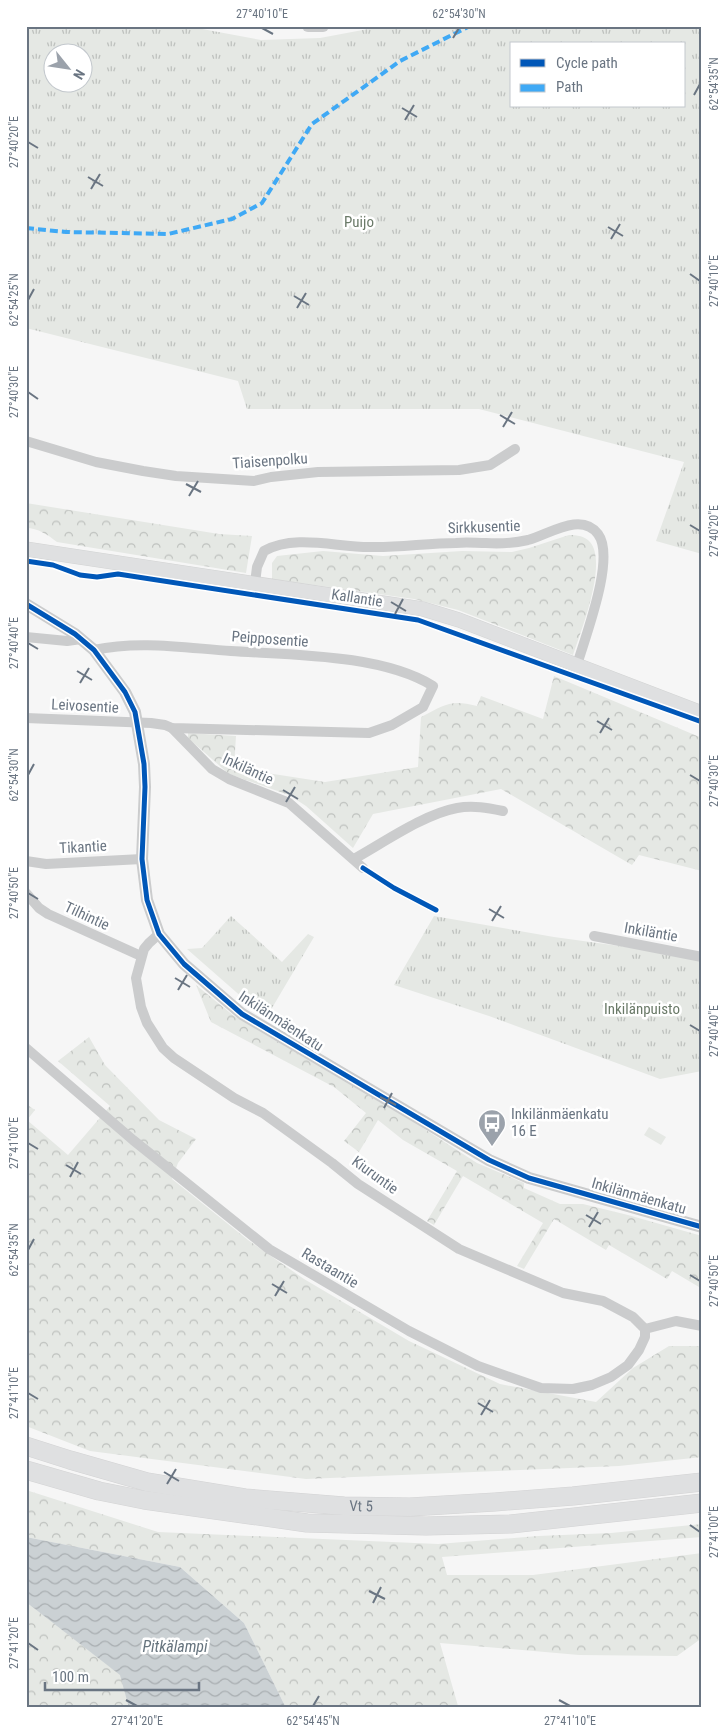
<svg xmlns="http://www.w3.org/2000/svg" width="728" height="1734" viewBox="0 0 728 1734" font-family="'Roboto Condensed',sans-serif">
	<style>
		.forest { fill: url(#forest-crowns) }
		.park { fill: url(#park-tufts); fill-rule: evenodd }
		.water { fill: url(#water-waves) }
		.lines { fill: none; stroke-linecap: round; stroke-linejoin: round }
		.secondary-casing { stroke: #d2d3d3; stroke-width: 15 }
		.motorway-casing { stroke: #d3d3d4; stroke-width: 19 }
		.minor { stroke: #cbcccd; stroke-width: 10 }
		.tertiary { stroke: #cbcccd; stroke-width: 12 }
		.secondary { stroke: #dfe0e1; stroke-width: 14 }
		.motorway { stroke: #dfe0e1; stroke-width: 18 }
		.quiet { stroke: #3fa9f5; stroke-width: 4; stroke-dasharray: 8 4; stroke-linecap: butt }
		.cycleway-casing { stroke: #fff; stroke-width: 8 }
		.cycleway { stroke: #0057b8; stroke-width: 5 }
		.ticks { fill: none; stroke: #6a7582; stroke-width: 2 }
		.labels { text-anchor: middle; stroke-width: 5; stroke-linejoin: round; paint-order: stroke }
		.park-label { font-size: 15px; fill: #6a7a68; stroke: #fff }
		.street-label { font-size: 15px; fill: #6a7582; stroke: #fff }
		.poi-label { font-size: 15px; fill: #6a7582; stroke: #fff; text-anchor: start }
		.water-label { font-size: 16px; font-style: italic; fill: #66747e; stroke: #fff }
		.neatline { fill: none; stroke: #6a7582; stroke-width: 2 }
		.ticks-label { font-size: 12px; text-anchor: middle; fill: #6a7582 }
	</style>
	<defs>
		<pattern id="forest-crowns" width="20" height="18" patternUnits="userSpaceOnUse" patternTransform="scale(1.25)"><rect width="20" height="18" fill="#e5e8e4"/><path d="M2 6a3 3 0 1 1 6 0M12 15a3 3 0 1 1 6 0" fill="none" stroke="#bec1be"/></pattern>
		<pattern id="park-tufts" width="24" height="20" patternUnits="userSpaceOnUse" patternTransform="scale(1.25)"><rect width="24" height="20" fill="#e5e8e4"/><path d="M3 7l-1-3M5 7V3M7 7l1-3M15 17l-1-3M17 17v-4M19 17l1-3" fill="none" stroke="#bec1be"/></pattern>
		<pattern id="water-waves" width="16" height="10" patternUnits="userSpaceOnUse" patternTransform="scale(1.25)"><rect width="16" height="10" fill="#cbd1d4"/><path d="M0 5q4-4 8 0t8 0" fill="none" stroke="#a9aeb1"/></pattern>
	</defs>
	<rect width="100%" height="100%" fill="#f6f6f6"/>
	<!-- forest -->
	<g class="forest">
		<path d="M26 503 219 534 252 536 246 573 57 542C48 535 38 528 26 528Z"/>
		<path d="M569 535C577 535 585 536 590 542 608 563 581 631 573 655L458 610 414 599 272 579V563L277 556 323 551 383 556 462 551 512 552 529 548Z"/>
		<path d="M554 676 702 738V871L639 855 632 865 501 789 373 814 353 848 306 806 289 795 229 774 188 738V733L236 736 234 768 325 782 418 767 421 717C445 705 450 699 477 706L481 696 543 719Z"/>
		<polygon points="196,985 234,1016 415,1123 477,1163 524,1183 524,1188 560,1204 583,1204 628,1215 702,1236 702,1282 699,1287 672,1271 667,1279 609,1245 606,1250 554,1219 524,1269 517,1266 543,1223 463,1176 434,1225 427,1221 457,1171 403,1140 378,1120 359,1152 344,1141 366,1113 334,1087 211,1022"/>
		<polygon points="89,1037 105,1065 159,1120 196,1139 178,1163 172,1179 248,1240 304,1279 409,1341 500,1384 596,1402 633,1368 669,1346 702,1346 702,1457 619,1466 306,1479 90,1451 26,1426 26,1108 29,1106 35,1110 27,1120 68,1155 110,1106 58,1061"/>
		<polygon points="26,1490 158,1532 438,1544 538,1536 611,1533 702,1524 702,1537 442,1557 447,1575 533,1575 702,1553 702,1638 677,1656 579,1655 440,1643 458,1706 473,1708 286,1708 244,1623 180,1567 26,1537"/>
		<polygon points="26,1602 121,1675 129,1708 26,1708"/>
	</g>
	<!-- park -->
	<g class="park">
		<path d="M26 26H186L261 40 320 38 384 26H702V554L656 541 684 462 479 409H247L238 381 26 328ZM512 44H684V106H512ZM52 52H82V82H52Z"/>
		<polygon points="231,916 282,962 308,934 314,937 269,1013 244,999 187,949 202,948"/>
		<polygon points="434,916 554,937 685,955 702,959 702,1071 660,1079 489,1016 394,985"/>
		<polygon points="649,1127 666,1137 661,1145 644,1135"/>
	</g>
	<!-- water -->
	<polygon class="water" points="26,1537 180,1567 244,1623 286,1708 129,1708 120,1675 26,1602"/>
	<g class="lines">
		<!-- secondary casing -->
		<g class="secondary-casing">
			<polyline id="secondary" points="26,549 423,609 459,620 702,713"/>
		</g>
		<!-- motorway casing -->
		<g class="motorway-casing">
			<g id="motorway">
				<path id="s1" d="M26 1446 70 1460 147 1482 245 1498 344 1506 410 1507 495 1502 573 1496 702 1482"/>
				<polyline points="26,1470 99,1491 144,1500 307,1523 426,1526 511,1524 702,1503"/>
			</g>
		</g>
		<!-- minor -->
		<g class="minor">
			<polyline points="26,441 96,462 143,471 176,476 254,481 271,477 318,472 459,470 490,465 515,449"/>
			<path d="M255 583 257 567 264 551C295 534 335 547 369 547 398 548 427 543 456 543 466 542 476 543 486 543 500 544 514 543 528 540 548 535 581 511 598 534 616 558 585 637 577 665"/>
			<polyline points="26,637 67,641 81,639"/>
			<path d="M26 718 151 723 165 725 172 728 369 733 392 725 423 707 433 686C382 654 291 655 231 651 186 648 139 640 94 650"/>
			<polyline points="172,728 212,769 229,779 289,803 363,868"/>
			<path d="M354 859C383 843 424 814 457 808 473 805 488 808 503 811"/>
			<polyline points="26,861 46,864 142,859"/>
			<polyline points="26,893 39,908 48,914 141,956"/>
			<polyline points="159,934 149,943 144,949 136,978 141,1007 147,1023 163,1048 174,1058 234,1098 263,1113 332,1163 358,1184 459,1249 563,1293 603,1301 633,1317 645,1329 676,1321 702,1326"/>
			<polyline points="594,936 702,957"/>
			<polyline points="26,1048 133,1140 269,1249 409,1331 478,1366 541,1388 573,1389 592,1385 611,1377 628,1365 639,1350 645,1337 645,1329"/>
		</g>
		<!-- tertiary -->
		<g class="tertiary">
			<polyline points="308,26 323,26"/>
			<polyline points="26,604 75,634 94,650 125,692 135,712 144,764 145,787 142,859 147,900 159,934 184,964 242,1014 489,1160 529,1178 702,1227"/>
		</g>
		<!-- secondary -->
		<use href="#secondary" class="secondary"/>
		<!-- motorway -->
		<use href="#motorway" class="motorway"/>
		<!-- quiet -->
		<polyline class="quiet" points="26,228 66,232 168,234 232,219 262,203 312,124 400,61 470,26"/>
		<!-- cycleway casing -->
		<g class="cycleway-casing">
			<g id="cycleway">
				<polyline points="26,561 53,565 80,575 97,577 118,574 418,620 702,722"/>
				<polyline points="26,604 75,634 94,650 125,692 135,712 144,764 145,787 142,859 147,900 159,934 184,964 242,1014 489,1160 529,1178 702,1227"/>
				<polyline points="363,868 394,888 436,910"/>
			</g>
		</g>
		<!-- cycleway -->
		<use href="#cycleway" class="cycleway"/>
	</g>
	<!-- ticks -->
	<path class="ticks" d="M262 28 273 34M453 38 459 28M694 95 700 84M402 108 417 117M405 120 414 105M28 142 38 148M88 177 103 186M91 189 100 174M608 227 623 236M611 239 620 224M690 274 700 281M294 296 309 305M28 300 34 289M297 308 306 293M28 392 38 399M500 415 515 424M503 427 512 412M186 484 201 492M189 496 198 481M690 525 700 531M391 602 406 611M395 614 403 599M28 643 38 649M77 671 92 680M80 683 89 668M597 721 612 730M600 733 609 718M28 775 34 764M690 775 700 781M283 790 298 799M286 802 295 787M28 893 38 899M489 909 504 918M492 921 501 906M175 978 190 987M178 990 187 975M690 1025 700 1031M380 1097 396 1105M384 1108 392 1093M28 1143 38 1149M66 1165 81 1174M70 1177 78 1162M586 1215 601 1224M589 1227 598 1212M28 1250 34 1239M690 1275 700 1281M272 1284 287 1293M275 1296 284 1281M28 1393 38 1399M478 1403 493 1412M481 1415 490 1400M164 1472 179 1481M167 1484 176 1469M690 1525 700 1532M369 1591 385 1599M373 1603 381 1587M28 1643 38 1650M126 1700 137 1706M559 1700 570 1706M313 1706 319 1696"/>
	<!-- icons -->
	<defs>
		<g id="bus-pin" transform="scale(1.4375)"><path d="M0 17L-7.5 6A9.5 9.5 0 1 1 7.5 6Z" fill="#9ba2ab" stroke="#fff"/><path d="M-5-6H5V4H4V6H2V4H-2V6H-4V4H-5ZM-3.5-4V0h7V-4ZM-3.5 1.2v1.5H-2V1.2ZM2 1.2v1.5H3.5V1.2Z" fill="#fff"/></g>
	</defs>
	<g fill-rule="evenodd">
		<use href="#bus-pin" x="492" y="1123"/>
	</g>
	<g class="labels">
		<!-- park labels -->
		<g class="park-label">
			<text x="359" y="227">Puijo</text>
			<text x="642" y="1014">Inkilänpuisto</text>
		</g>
		<!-- street labels -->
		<g class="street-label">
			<text transform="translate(270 461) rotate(-4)" y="5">Tiaisenpolku</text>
			<text transform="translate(484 527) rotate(-2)" y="5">Sirkkusentie</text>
			<text transform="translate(357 598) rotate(9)" y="5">Kallantie</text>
			<text transform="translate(270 639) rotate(4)" y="5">Peipposentie</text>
			<text transform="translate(85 706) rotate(3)" y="5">Leivosentie</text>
			<text transform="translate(248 769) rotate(25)" y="5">Inkiläntie</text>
			<text transform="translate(83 847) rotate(-3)" y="5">Tikantie</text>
			<text transform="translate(87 916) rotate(25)" y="5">Tilhintie</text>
			<text transform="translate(651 932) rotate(10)" y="5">Inkiläntie</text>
			<text transform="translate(281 1021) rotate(33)" y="5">Inkilänmäenkatu</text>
			<text transform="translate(375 1175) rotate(36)" y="5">Kiuruntie</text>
			<text transform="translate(639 1196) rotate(16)" y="5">Inkilänmäenkatu</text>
			<text transform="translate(330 1268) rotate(31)" y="5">Rastaantie</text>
			<text dy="5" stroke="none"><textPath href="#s1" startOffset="342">Vt 5</textPath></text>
		</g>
		<!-- poi labels -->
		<g class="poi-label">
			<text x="511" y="1119">Inkilänmäenkatu<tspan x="511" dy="17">16 E</tspan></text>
		</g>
		<!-- water labels -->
		<g class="water-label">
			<text x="175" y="1652">Pitkälampi</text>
		</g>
	</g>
	<!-- border -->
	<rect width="728" height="1734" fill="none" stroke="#ffffff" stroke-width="55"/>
	<!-- legend -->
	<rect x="510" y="42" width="175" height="65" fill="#ffffff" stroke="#c3c8cd"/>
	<rect x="520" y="59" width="25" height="8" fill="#0057b8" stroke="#c3c8cd"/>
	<text x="556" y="68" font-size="15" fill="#6a7582">Cycle path</text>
	<rect x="520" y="84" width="25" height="8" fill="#3fa9f5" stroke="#c3c8cd"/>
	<text x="556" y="92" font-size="15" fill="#6a7582">Path</text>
	<!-- north arrow -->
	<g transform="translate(68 68) rotate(120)"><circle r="24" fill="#ffffff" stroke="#c3c8cd"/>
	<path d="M0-4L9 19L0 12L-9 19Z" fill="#9ba2ab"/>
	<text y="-8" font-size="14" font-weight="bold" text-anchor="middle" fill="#6a7582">N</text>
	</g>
	<!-- scale -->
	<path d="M45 1682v8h154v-8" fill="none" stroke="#6a7582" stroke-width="2.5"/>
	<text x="52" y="1682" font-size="15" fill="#6a7582" stroke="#ffffff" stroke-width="4" paint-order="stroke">100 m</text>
	<rect x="28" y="28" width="672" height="1678" class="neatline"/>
	<g class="ticks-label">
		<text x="262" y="18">27°40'10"E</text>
		<text x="459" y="18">62°54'30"N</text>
		<text transform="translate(714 84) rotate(-90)" y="4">62°54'35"N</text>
		<text transform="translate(14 142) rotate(-90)" y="4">27°40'20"E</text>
		<text transform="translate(714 281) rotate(-90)" y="4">27°40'10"E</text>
		<text transform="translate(14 300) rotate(-90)" y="4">62°54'25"N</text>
		<text transform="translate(14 392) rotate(-90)" y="4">27°40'30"E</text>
		<text transform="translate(714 531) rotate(-90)" y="4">27°40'20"E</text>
		<text transform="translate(14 643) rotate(-90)" y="4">27°40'40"E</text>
		<text transform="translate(14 775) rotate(-90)" y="4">62°54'30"N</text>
		<text transform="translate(714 781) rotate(-90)" y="4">27°40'30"E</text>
		<text transform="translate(14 893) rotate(-90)" y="4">27°40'50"E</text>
		<text transform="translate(714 1031) rotate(-90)" y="4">27°40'40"E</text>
		<text transform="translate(14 1143) rotate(-90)" y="4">27°41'00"E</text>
		<text transform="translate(14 1250) rotate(-90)" y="4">62°54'35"N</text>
		<text transform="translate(714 1281) rotate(-90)" y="4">27°40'50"E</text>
		<text transform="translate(14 1393) rotate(-90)" y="4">27°41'10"E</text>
		<text transform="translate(714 1532) rotate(-90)" y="4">27°41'00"E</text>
		<text transform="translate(14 1643) rotate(-90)" y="4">27°41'20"E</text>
		<text x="137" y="1725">27°41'20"E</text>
		<text x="313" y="1725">62°54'45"N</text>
		<text x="570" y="1725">27°41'10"E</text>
	</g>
</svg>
